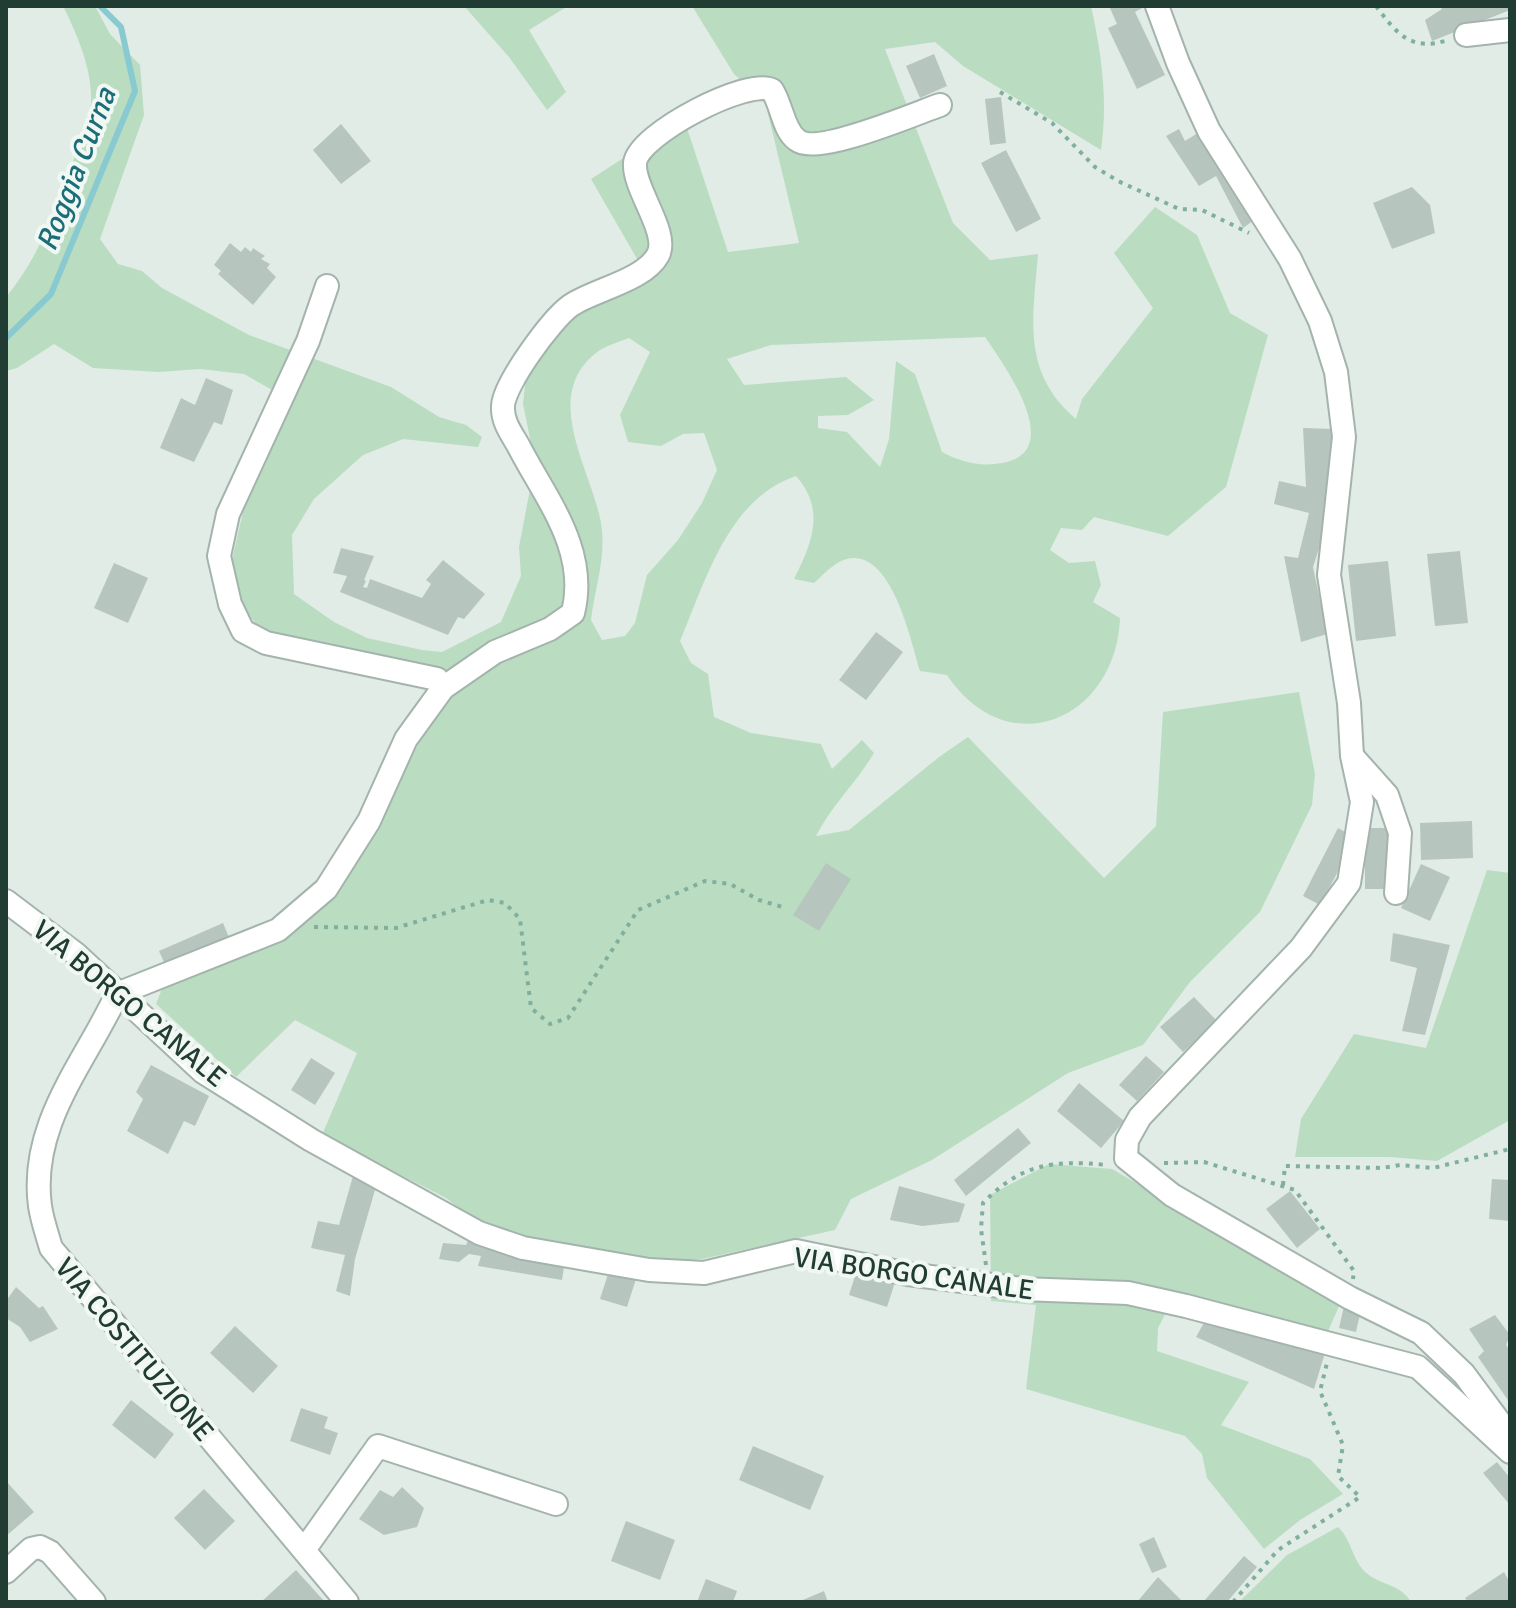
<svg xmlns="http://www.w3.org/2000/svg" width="1516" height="1608" viewBox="0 0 1516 1608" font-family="Signika,sans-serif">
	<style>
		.green { fill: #baddc1; fill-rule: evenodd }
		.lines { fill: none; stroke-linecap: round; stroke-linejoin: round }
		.stream { stroke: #89cad1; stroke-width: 6 }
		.building { fill: #b6c6bf }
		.minor-casing { stroke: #a4b4ad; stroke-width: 26 }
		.path { stroke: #81af9e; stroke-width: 4; stroke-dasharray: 4 6; stroke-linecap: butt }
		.minor { stroke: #fff; stroke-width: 22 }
		.labels { text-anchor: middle; stroke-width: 8; stroke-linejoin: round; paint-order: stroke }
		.street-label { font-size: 28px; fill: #213c33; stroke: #f1f8f4 }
		.water-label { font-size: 30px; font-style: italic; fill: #1b6e78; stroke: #f1f8f4 }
	</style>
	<rect width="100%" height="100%" fill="#e1ece6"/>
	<!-- green -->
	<g class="green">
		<path d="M63 6H95L110 34 140 65 144 115 100 239 118 264 142 271 162 288 249 335 391 387 439 417 466 425 482 437 478 447 403 439 363 455 314 499 292 535 294 594 334 622 367 638 422 650 442 652 501 622 521 576 519 547 535 463 523 404 527 366 583 301 640 264 591 179 684 119 728 252 799 243 765 101 734 74 692 6H1091C1102 56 1108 100 1101 150L963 66 935 42 885 49 953 223 990 260 1038 254C1033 319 1021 372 1076 419L1082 399 1153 308 1114 253 1155 207 1197 235 1230 313 1268 335 1226 487 1168 536 1094 517 1082 530 1061 528 1050 550 1069 563 1095 561 1101 585 1093 602 1120 618C1116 720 1008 766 947 675L920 671C911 641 894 560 855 558 839 557 825 573 814 583L794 579C812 543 826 510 796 476 728 499 706 580 680 641L691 663 708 674 714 717 751 733 821 744 832 769 862 740 874 753C856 783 832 805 816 836L849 830 939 757 968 737 1104 878 1156 826 1163 712 1299 692 1315 774 1312 805 1260 912 1190 982 1143 1045 1068 1073 932 1160 851 1199 835 1230 702 1259 639 1265 486 1228 446 1198 322 1135 357 1053 295 1020 236 1077 156 1004 163 986 274 940 388 792 453 690 261 630 226 586 251 477 288 399 244 374 200 369 158 372 93 368 54 344 17 368 6 371V297C41 255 58 204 76 153 80 140 87 126 90 112 96 78 78 36 63 6ZM985 337C1005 366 1067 452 1002 463 980 467 961 462 942 452L915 374 896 361 889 439 880 467 847 432 818 428V416L848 415 874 400 846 377 744 385 727 359 771 345ZM629 338 650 352 620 415 628 442 661 446 683 434 704 433 717 470 702 503 678 540 647 575 635 623 625 636 602 640 591 620C595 585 608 554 600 518 589 466 542 396 596 353 604 346 619 342 629 338Z"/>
		<polygon points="464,6 568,6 529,30 566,92 547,110 509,57"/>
		<polygon points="1487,870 1510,873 1510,1120 1437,1161 1390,1157 1295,1157 1301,1119 1354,1034 1426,1048"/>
		<polygon points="1049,1164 1112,1169 1290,1271 1340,1304 1325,1338 1174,1297 1158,1328 1157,1351 1249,1382 1221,1425 1310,1459 1343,1494 1300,1520 1264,1549 1207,1478 1202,1454 1185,1436 1026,1389 1036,1305 991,1301 990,1195"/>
		<path d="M1338 1527C1353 1541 1352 1563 1369 1575 1384 1586 1400 1584 1411 1602H1239L1287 1555Z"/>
	</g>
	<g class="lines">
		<!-- stream -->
		<polyline class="stream" points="6,338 51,294 135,91 121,27 100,6"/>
	</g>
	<!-- building -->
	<g class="building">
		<polygon points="1109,6 1146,6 1135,12 1165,75 1137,89 1108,28 1117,24"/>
		<polygon points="1440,6 1510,6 1510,10 1432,41 1425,20 1442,9"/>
		<polygon points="934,54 947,86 920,98 906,66"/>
		<polygon points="1001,97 1006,143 990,145 985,99"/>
		<polygon points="341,124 371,161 341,184 313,150"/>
		<polygon points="1179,129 1185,141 1201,131 1257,218 1243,228 1216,176 1199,186 1166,136"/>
		<polygon points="1006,150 1041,219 1016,232 981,163"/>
		<polygon points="1412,187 1430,205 1435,233 1392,249 1373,203"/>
		<polygon points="230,243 241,252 245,247 251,252 253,248 265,256 261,259 270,264 267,268 276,277 253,305 218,274 221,271 214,265"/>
		<polygon points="206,378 233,390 222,425 214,422 194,462 160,448 181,398 195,405"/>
		<polygon points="1303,428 1335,429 1336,496 1313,567 1327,634 1301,642 1284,556 1298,558 1309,513 1274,504 1279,481 1306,487"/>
		<polygon points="341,548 374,556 364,580 366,581 363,587 367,588 370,579 422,598 431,584 426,580 443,560 485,594 464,619 458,617 448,635 340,592 347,576 333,573"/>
		<polygon points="1460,551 1468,623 1435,626 1427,554"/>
		<polygon points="1388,561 1396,636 1356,641 1348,565"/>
		<polygon points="114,563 148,578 128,623 94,608"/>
		<polygon points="876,632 903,652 866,700 839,680"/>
		<polygon points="1472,821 1473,858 1421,860 1420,823"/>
		<polygon points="1338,828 1356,838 1320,905 1303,896"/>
		<rect x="1365" y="828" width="25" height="61"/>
		<polygon points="826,863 851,879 819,931 793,915"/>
		<polygon points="1421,864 1450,877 1430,921 1401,908"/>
		<polygon points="223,923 231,942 167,969 159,951"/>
		<polygon points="1393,933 1450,945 1425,1035 1402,1031 1417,968 1390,961"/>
		<polygon points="1194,997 1217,1021 1183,1052 1160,1027"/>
		<polygon points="1146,1056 1164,1072 1137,1101 1119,1085"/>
		<polygon points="311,1058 335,1073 315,1105 291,1090"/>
		<polygon points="151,1065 209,1096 195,1126 184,1121 168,1154 127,1131 143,1099 136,1092"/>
		<polygon points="1079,1083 1124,1121 1101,1148 1057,1111"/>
		<polygon points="1018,1128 1031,1143 966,1196 954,1180"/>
		<polygon points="355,1169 377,1183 355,1259 350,1296 336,1291 345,1255 311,1248 318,1221 339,1225"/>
		<polygon points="1492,1179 1510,1180 1510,1221 1489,1219"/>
		<polygon points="899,1186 965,1204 959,1222 922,1226 890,1220"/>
		<polygon points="1290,1191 1320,1229 1297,1248 1266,1209"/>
		<polygon points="471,1234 565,1261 562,1280 478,1266 481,1256 469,1254 459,1262 439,1259 443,1243 466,1245"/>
		<polygon points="857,1270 895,1282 887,1307 849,1295"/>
		<polygon points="609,1271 636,1279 627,1307 600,1299"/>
		<polygon points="16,1287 39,1308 43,1306 58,1329 30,1342 20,1327 6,1318 6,1301"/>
		<polygon points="1344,1306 1361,1310 1356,1332 1339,1328"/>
		<polygon points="1495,1315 1510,1335 1506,1345 1510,1351 1510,1403 1478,1357 1484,1351 1469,1329"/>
		<polygon points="1206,1319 1325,1353 1314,1389 1196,1337"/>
		<polygon points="235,1326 278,1366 253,1393 210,1353"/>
		<polygon points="131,1400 174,1434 155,1459 112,1425"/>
		<polygon points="301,1408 328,1417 324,1428 338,1433 330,1455 290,1441"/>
		<polygon points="753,1446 824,1476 810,1510 739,1480"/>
		<polygon points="1497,1462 1510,1478 1510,1505 1483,1473"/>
		<polygon points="6,1481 34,1512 6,1536"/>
		<polygon points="402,1487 424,1508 417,1527 384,1535 359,1519 380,1490 393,1497"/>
		<polygon points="204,1489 235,1521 205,1550 174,1518"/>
		<polygon points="626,1521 675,1540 660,1580 611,1561"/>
		<polygon points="1154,1537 1167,1567 1152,1573 1139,1544"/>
		<polygon points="1244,1556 1257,1567 1227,1602 1203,1602"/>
		<polygon points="296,1570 325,1602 261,1602"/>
		<polygon points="1504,1572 1510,1583 1510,1602 1468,1602 1465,1598"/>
		<polygon points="1158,1577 1181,1600 1180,1602 1137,1602"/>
		<polygon points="706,1579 737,1591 733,1602 697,1602"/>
		<polygon points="824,1591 828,1602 798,1602"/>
	</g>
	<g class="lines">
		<!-- minor casing -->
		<g class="minor-casing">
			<g id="minor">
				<polyline points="1157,6 1178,63 1209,131 1290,259 1320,321 1336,372 1344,437 1329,575 1349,703 1352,756 1362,802 1349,883 1301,948 1140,1117 1127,1140 1126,1158 1172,1195 1350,1298 1421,1333 1464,1374 1510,1436"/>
				<polyline points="1466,35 1510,30"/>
				<path d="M443 688 495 652 550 629 573 613C589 549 545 498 518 445 511 433 502 421 503 406 504 384 551 320 570 306 592 290 644 281 658 255 670 233 633 189 635 163 638 134 749 77 772 90 782 105 783 130 797 140 817 156 914 114 940 105"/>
				<polyline points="1353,757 1387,795 1400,833 1396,893"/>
				<polyline points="6,901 76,954 203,1072 311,1140 479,1233 523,1248 649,1270 704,1273 796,1251 908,1274 1022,1289 1128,1293 1186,1306 1418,1367 1510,1452"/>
				<polyline points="117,994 278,930 326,889 369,821 406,739 443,688 437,679 266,643 243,631 230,604 219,556 228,514 308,341 327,286"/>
				<path d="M117 994C85 1063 29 1124 40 1206 42 1220 47 1234 51 1248L347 1602"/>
				<polyline points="304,1550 378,1446 556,1504"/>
				<polyline points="6,1572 31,1549 40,1547 50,1552 94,1602"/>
			</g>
		</g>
		<!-- path -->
		<g class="path">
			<path d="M1376 6C1397 34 1411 52 1448 40"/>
			<polyline points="1000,92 1052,123 1095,167 1118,181 1179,209 1202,210 1249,233"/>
			<polyline points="314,927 396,928 488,900 505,903 520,919 531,1008 550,1024 568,1018 638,910 705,881 730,884 759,900 786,908"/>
			<polyline points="1164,1163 1204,1162 1295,1190 1354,1271 1353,1279"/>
			<polyline points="1283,1185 1285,1166 1382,1168 1400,1165 1433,1168 1510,1149"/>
			<path d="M986 1265 981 1229 983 1203C1022 1163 1053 1160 1107 1165"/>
			<polyline points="1233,1602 1278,1550 1360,1497 1338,1476 1343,1445 1320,1391 1327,1363"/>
		</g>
		<!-- minor -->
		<use href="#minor" class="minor"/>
	</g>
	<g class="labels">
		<!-- street labels -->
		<g class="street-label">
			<text transform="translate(130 1003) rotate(40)" y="10">VIA BORGO CANALE</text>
			<text transform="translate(914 1273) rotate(8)" y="10">VIA BORGO CANALE</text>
			<text transform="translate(135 1349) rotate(50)" y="10">VIA COSTITUZIONE</text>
		</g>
		<!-- water labels -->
		<g class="water-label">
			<text transform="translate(76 169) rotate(-69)" y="10">Roggia Curna</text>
		</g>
	</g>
	<!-- border -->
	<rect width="1516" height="1608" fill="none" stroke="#213c33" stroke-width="16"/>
</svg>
